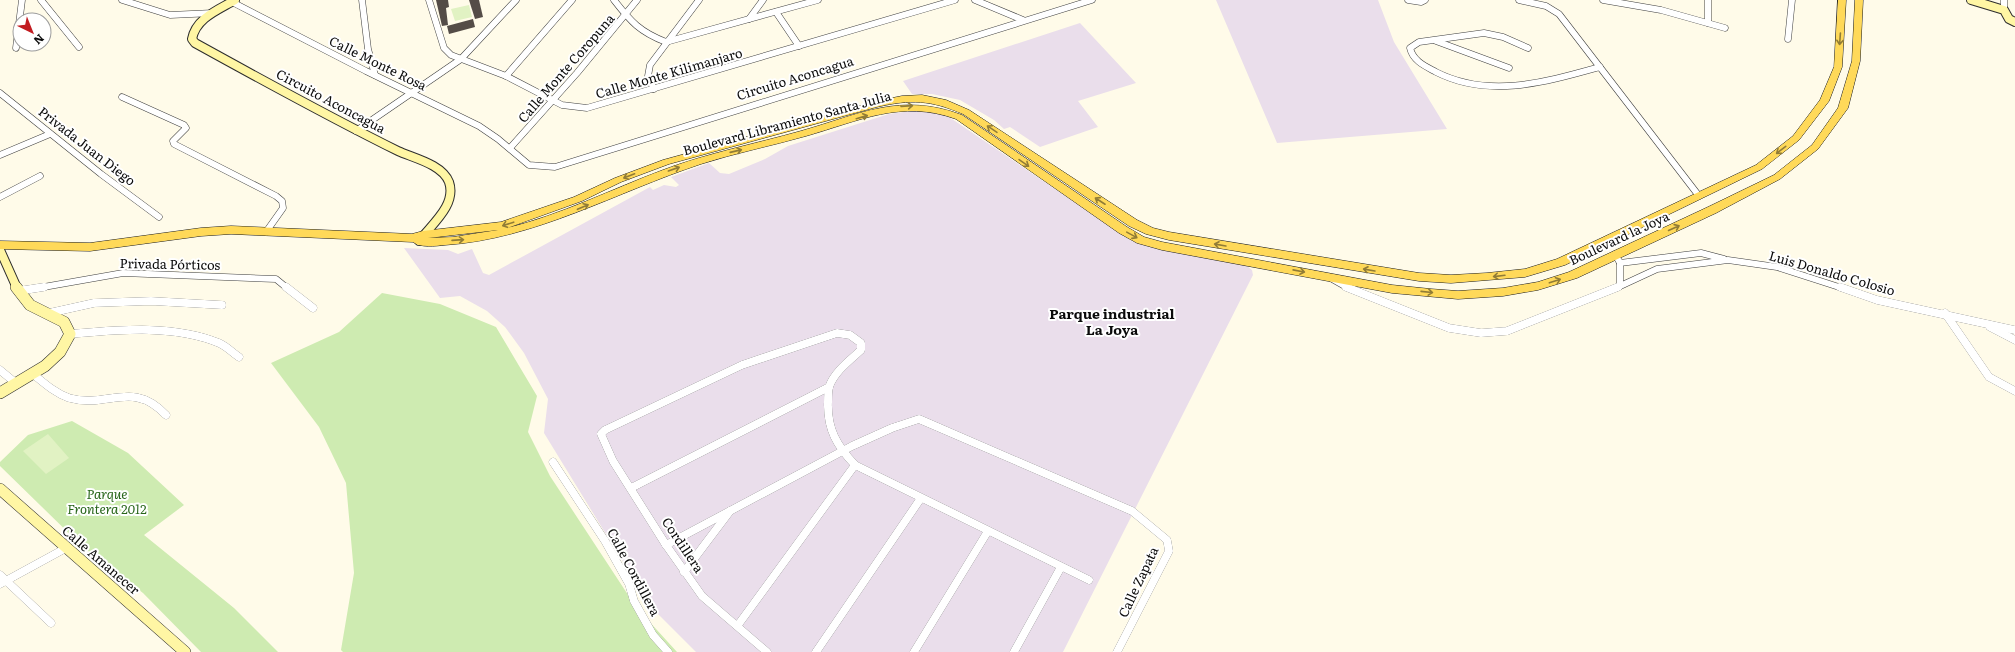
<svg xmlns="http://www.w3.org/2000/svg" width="2015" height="652" viewBox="0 0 2015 652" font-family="Literata,serif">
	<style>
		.industrial { fill: #eadeeb }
		.green { fill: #ceebb1 }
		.pitch { fill: #e1f2c3 }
		.building { fill: #544c47 }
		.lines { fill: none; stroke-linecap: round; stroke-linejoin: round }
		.street-far1-casing { stroke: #3e3e3e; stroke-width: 7 }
		.street-casing { stroke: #3e3e3e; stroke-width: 8 }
		.secondary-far1-casing { stroke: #2d2d2d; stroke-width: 10 }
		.secondary-casing { stroke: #2d2d2d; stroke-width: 12 }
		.primary-casing { stroke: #1c1c1c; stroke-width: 1 }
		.street-far1 { stroke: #fff; stroke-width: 6 }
		.street { stroke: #fff; stroke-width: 8 }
		.secondary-far1 { stroke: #fff6a4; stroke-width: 8 }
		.secondary { stroke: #fff6a4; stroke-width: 11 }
		.primary { fill: #ffd959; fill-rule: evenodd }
		.oneway { stroke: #917c36 }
		.labels { text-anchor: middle; stroke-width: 4; stroke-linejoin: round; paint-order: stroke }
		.street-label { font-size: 13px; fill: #0b0b0b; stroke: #fff }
		.park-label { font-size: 13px; font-style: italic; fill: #276519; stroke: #fff }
		.neighbourhood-label { font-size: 14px; font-weight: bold; fill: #0b0b0b; stroke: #fff }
	</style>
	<rect width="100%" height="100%" fill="#fffbe9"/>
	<!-- industrial -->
	<g class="industrial">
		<polygon points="1216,0 1378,0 1394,42 1447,129 1277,143"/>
		<polygon points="1080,23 1136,83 1078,101 1098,127 1040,147 1010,127 1004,129 994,120 960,100 932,94 912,94 903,81"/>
		<polygon points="918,110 942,114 952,119 1132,241 1154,248 1243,263 1252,270 1253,275 1063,652 696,652 650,606 544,433 548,399 524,353 505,327 487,311 460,296 440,298 404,248 448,250 458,254 472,249 483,273 489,275 650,187 653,190 664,185 676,187 679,185 671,177 709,163 720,173 729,174 765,159 788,146 889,114"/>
	</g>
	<!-- green -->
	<g class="green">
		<polygon points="382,293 440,304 496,327 537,396 528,432 550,476 636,607 677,652 343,652 341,650 354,573 346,483 319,427 271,363 339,332"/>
		<polygon points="72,421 128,453 184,505 144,535 234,608 278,652 201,652 143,593 83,547 0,466 0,462 28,435"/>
	</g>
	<!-- pitch -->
	<g class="pitch">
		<polygon points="469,5 472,17 455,21 451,9"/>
		<polygon points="48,434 69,458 46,474 23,451"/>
	</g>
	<!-- building -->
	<g class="building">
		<polygon points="436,0 448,0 449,7 446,8 448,25 442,26"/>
		<polygon points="469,0 479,0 483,17 475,19"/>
		<polygon points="473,19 475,27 449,34 447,26"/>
	</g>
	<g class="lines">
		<!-- street-far1 casing -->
		<g class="street-far1-casing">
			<g id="street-far1">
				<polyline points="41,0 79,47"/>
				<polyline points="122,0 170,15 213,13"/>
				<polyline points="362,0 368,49 375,75"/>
				<polyline points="429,0 444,48 451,55 506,76 562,105 587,108 955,0"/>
				<path d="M614 0C631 22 640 32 666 42L818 0"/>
				<polyline points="975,0 1023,20"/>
				<polyline points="1408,0 1421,2 1425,0"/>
				<polyline points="1519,0 1546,6 1559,14 1699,196"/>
				<polyline points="1603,0 1661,10 1725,28"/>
				<polyline points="1708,0 1708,23"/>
				<polyline points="2004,0 2004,10"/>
				<polyline points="232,2 366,71 479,126 498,139 529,165 555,167 1092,0"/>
				<polyline points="776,12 799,46"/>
				<polyline points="749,19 763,0"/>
				<polyline points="1788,39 1792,0"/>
				<polyline points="1436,41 1509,68"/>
				<polyline points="16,48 22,0"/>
				<path d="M1528 48 1503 37 1484 33 1419 42 1410 48C1413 61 1425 66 1436 72 1489 99 1546 82 1600 67"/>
				<polyline points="506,76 572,0"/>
				<polyline points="654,89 648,76 650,65 699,0"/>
				<polyline points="0,93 101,174 159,217"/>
				<polyline points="122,97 184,125 186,128 173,141 174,144 276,196 282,201 283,208 266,232"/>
				<polyline points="356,131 461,59 516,0"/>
				<polyline points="510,148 577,73 637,0"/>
				<polyline points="0,155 50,134"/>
				<polyline points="0,197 40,176"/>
				<polyline points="1615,254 1620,263 1701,253 1724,259"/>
				<polyline points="1620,263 1620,286"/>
				<polyline points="1332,279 1348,288"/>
				<polyline points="38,288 123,273 276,279 287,288"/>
				<polyline points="1616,288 1657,269 1728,260 1777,267 1842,288"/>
			</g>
		</g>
		<!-- street casing -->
		<g class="street-casing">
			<g id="street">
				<polyline points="286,287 313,308"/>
				<polyline points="1346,287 1449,328 1481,333 1507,331 1618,287"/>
				<polyline points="1840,287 1877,300 2015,330"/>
				<polyline points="18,291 44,287"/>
				<polyline points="49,313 94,303 151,301 222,305"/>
				<polyline points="1945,313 1989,377 2015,391"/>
				<polyline points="1990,327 2015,340"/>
				<path d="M70 334C118 330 173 324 219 343 226 346 232 352 239 357"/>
				<polyline points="0,370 17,384"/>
				<path d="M33 374C44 383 55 393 69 398 108 409 132 379 166 415"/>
				<polyline points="553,462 605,541 629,584 634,601 653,635 668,652"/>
				<polyline points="631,488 829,387"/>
				<polyline points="666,545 852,446 892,428 919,419 1132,511 1167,540 1169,551 1117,652"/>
				<polyline points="684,572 730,511"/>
				<polyline points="0,575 51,623"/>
				<polyline points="0,584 66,548"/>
				<polyline points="738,625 855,465"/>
				<path d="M767 652 702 596 666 545 613 461 601 434 605 430 742 365 837 333 850 335 861 343V350C850 360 834 372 829 387 828 392 828 398 828 402 827 429 837 446 855 465L1089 580"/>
				<polyline points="816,652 921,498"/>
				<polyline points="914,652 988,531"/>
				<polyline points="1014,652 1061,567"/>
			</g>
		</g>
		<!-- secondary-far1 casing -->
		<g class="secondary-far1-casing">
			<g id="secondary-far1">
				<path d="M235 0C218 10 196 18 192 39L195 43C262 80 329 117 398 151 413 158 442 164 449 182 457 205 431 225 419 241"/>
				<polyline points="1971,0 2004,10 2009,19 2015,22"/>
				<polyline points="0,250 17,288"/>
			</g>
		</g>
		<!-- secondary casing -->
		<g class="secondary-casing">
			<g id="secondary">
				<polyline points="0,393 45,366 60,352 70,334 64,322 30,305 16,287"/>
				<polyline points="0,489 185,652"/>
			</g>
		</g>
		<!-- primary casing -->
		<g class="primary-casing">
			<path id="primary" d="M1838 0H1846L1842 67 1829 101 1799 140 1762 169 1565 265 1525 277 1451 283 1419 281 1169 240 1146 234 1129 226 963 114C931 100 911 99 877 107L669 164 621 182 582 201 507 228C561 215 612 189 663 170 708 153 755 144 801 131 861 114 900 92 962 115L1127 227 1144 237 1162 242 1392 285 1431 289 1458 291 1503 288 1538 282 1569 272 1708 207 1774 175 1812 145 1838 108 1852 61 1855 0H1863L1860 61 1848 108 1818 149 1780 179 1716 213 1577 278 1538 290 1503 296 1458 299 1392 293 1162 250 1137 243 1119 233 956 119C901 99 859 121 806 136 771 146 735 153 701 164 616 192 536 239 445 245 435 246 421 248 413 242L231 234 201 236 90 251 0 249V241L90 243 201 228 231 226 412 234 423 231 501 222 574 197 615 178 663 160 877 101 902 96 922 95 946 100 969 110 1137 220 1153 228 1169 232 1419 273 1451 275 1487 273 1525 269 1557 259 1756 165 1793 136 1820 100 1834 67ZM498 230 453 237 428 238Z"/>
		</g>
		<!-- street-far1 -->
		<use href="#street-far1" class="street-far1"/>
		<!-- street -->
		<use href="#street" class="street"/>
		<!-- secondary-far1 -->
		<use href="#secondary-far1" class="secondary-far1"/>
		<!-- secondary -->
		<use href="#secondary" class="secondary"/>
		<!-- primary -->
		<use href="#primary" class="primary"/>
	</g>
	<!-- one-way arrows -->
	<defs><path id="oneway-shaft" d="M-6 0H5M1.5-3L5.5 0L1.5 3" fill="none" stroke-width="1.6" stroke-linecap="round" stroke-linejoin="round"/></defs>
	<g class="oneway">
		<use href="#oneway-shaft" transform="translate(1840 39) rotate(94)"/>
		<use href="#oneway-shaft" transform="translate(907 106) rotate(-4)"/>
		<use href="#oneway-shaft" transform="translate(862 117) rotate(-16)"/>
		<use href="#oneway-shaft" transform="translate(992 129) rotate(-146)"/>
		<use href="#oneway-shaft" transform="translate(1781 150) rotate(142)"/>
		<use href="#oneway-shaft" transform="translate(736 151) rotate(-13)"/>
		<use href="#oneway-shaft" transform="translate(1024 163) rotate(35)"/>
		<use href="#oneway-shaft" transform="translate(674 169) rotate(-19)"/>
		<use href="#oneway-shaft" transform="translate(629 176) rotate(159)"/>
		<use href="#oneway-shaft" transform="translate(1100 201) rotate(-147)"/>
		<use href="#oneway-shaft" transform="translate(583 207) rotate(-23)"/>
		<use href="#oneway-shaft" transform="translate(508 224) rotate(162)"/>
		<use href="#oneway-shaft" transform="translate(1674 228) rotate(-24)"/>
		<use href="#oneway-shaft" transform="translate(1132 235) rotate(29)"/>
		<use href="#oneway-shaft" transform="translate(458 240) rotate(-4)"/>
		<use href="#oneway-shaft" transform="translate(1220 245) rotate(-170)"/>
		<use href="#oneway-shaft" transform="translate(1369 270) rotate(-170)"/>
		<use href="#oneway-shaft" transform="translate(1299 271) rotate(11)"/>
		<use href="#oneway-shaft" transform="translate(1499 276) rotate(173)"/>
		<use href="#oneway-shaft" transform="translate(1555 281) rotate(-18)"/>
		<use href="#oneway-shaft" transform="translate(1427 292) rotate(6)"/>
	</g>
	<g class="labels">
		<!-- street labels -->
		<g class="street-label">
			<text transform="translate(378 63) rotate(26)" y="5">Calle Monte Rosa</text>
			<text transform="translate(566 68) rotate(-49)" y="5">Calle Monte Coropuna</text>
			<text transform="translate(669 73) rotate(-16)" y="5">Calle Monte Kilimanjaro</text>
			<text transform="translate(795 78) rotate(-17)" y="5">Circuito Aconcagua</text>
			<text transform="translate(331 101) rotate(28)" y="5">Circuito Aconcagua</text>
			<text transform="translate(787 123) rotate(-15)" y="5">Boulevard Libramiento Santa Julia</text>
			<text transform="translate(87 146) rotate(38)" y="5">Privada Juan Diego</text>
			<text transform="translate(1619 238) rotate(-25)" y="5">Boulevard la Joya</text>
			<text transform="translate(170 264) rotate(1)" y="5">Privada Pórticos</text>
			<text transform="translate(1832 273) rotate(16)" y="5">Luis Donaldo Colosio</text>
			<text transform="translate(683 545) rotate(56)" y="5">Cordillera</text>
			<text transform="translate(101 560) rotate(41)" y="5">Calle Amanecer</text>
			<text transform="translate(634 572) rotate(62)" y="5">Calle Cordillera</text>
			<text transform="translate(1138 582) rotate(-65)" y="5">Calle Zapata</text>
		</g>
		<!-- park labels -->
		<g class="park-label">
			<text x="107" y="499">Parque<tspan x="107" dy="15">Frontera 2012</tspan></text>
		</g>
		<!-- neighbourhood labels -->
		<g class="neighbourhood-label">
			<text x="1112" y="319">Parque industrial<tspan x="1112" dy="16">La Joya</tspan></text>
		</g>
	</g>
	<!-- north arrow -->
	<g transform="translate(32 32) rotate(137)"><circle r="19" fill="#ffffff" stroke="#9d9d9d"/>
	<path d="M0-3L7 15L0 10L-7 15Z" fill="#c21c21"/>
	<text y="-6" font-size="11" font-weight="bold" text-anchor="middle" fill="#0b0b0b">N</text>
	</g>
</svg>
